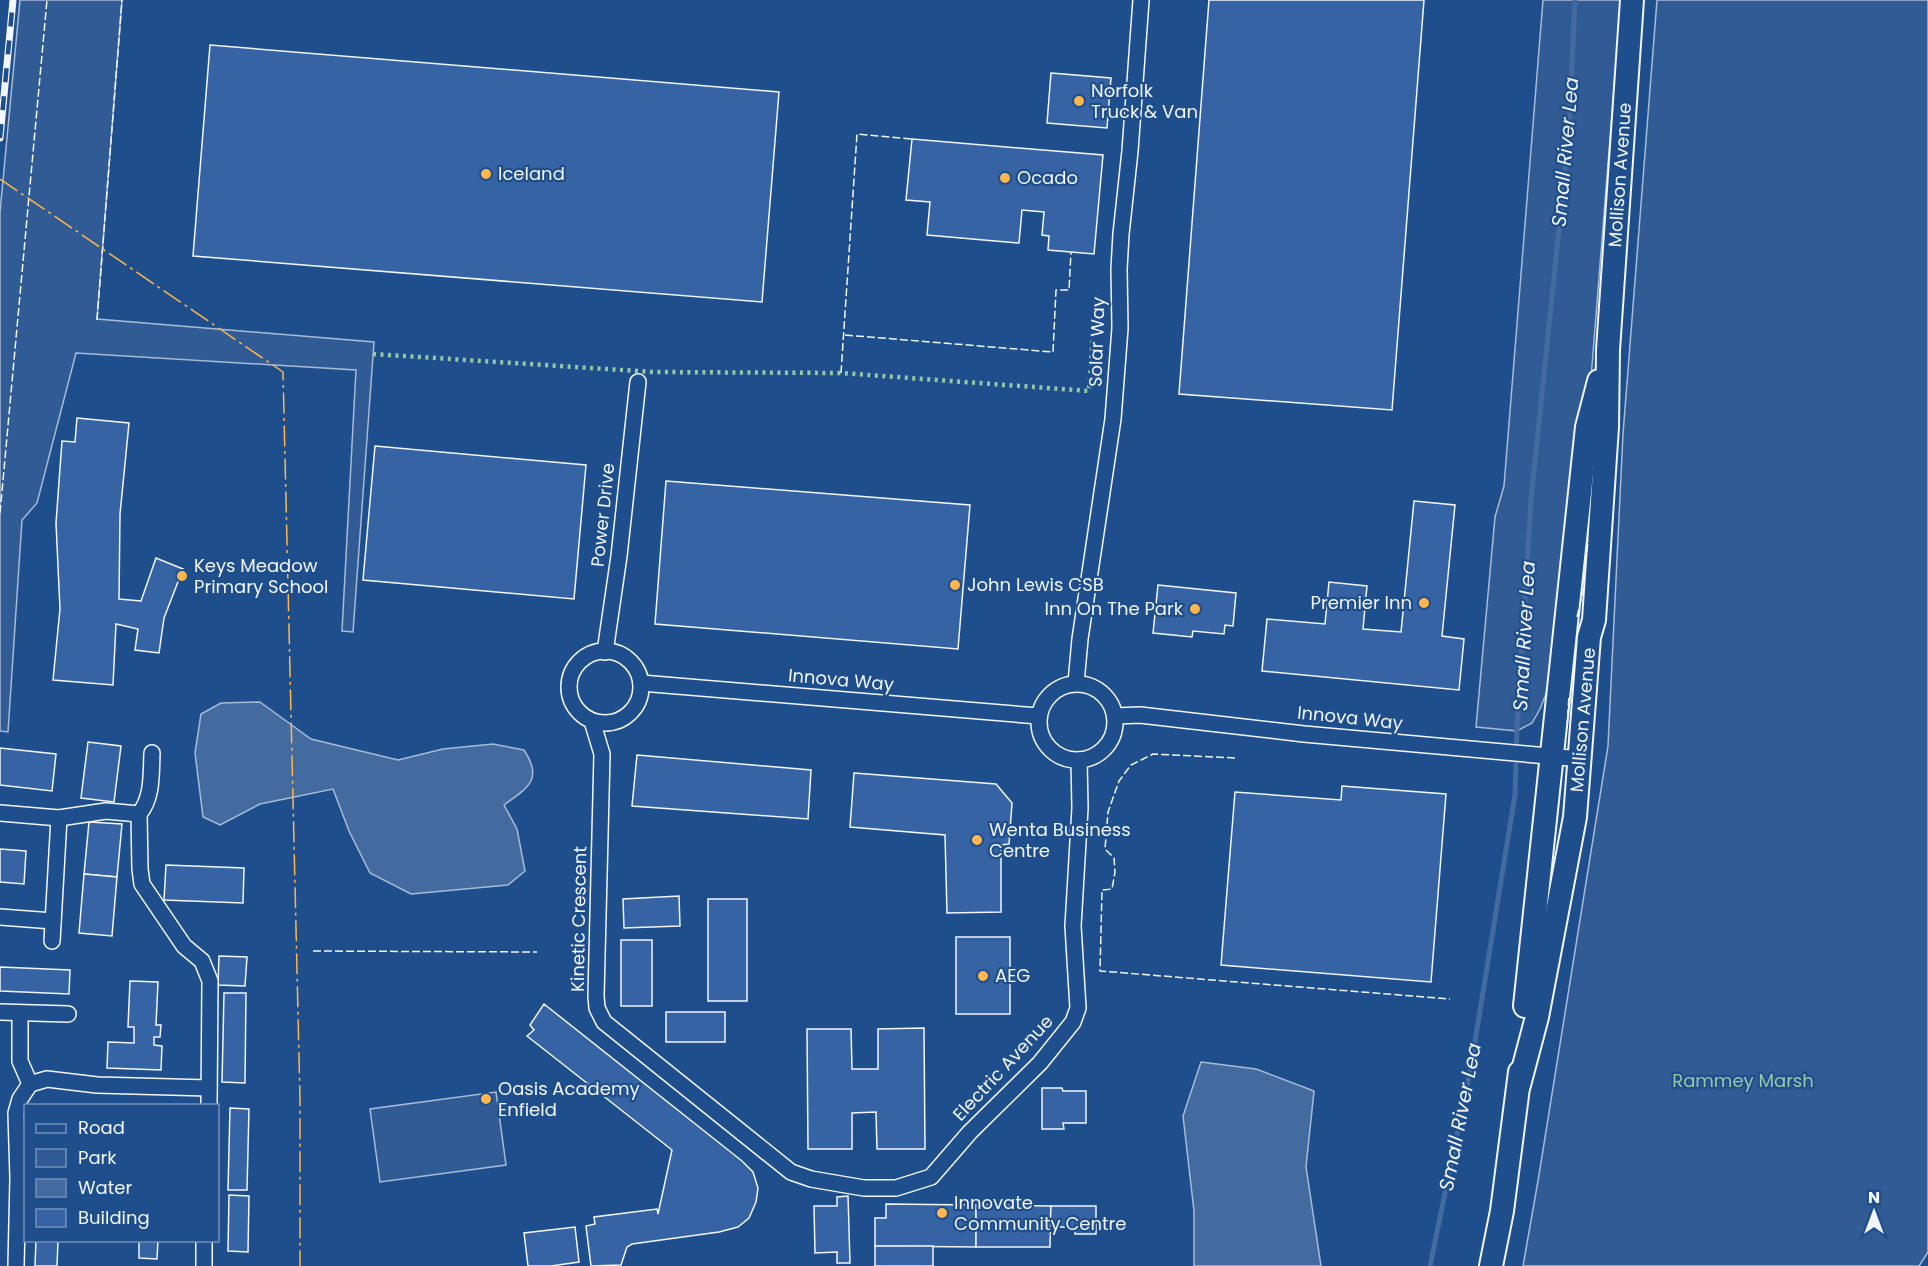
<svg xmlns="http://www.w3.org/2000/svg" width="1928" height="1266" viewBox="0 0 1928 1266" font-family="Poppins,sans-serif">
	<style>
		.green { fill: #305b95; stroke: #a8bbd7; stroke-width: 1.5 }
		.water { fill: #446ba0; stroke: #a8bbd7; stroke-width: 1.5 }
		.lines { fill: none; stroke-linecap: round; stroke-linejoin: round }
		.stream { stroke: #446ba0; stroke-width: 5 }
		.building { fill: #3563a3; stroke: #f2f6ff; stroke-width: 1.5 }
		.street-casing { stroke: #f2f6ff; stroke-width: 18 }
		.primary-casing { stroke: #f2f6ff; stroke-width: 26 }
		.street { stroke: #1f4e8c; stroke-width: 15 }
		.primary { stroke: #1f4e8c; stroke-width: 22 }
		.rail-casing { stroke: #f2f6ff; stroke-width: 7 }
		.rail { stroke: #1f4e8c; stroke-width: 4.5; stroke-dasharray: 14; stroke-linecap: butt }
		.hedge { stroke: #97c8a6; stroke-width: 4.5; stroke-dasharray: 3 4.5; stroke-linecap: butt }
		.fence { stroke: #f2f6ff; stroke-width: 1.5; stroke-dasharray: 8 3; stroke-linecap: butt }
		.power { stroke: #ffb74d; stroke-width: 1.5; stroke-dasharray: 21 4.5 3 4.5; stroke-linecap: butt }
		.poi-dot { fill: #ffb74d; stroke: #1f4e8c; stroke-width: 2 }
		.labels { text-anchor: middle; stroke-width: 4.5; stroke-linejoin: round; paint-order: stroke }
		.poi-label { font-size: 18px; fill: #f2f6ff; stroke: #1f4e8c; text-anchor: start }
		.street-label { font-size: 18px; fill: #f2f6ff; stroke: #1f4e8c }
		.park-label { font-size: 18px; fill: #97c8a6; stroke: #1f4e8c }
		.water-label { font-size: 20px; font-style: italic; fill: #f2f6ff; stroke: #1f4e8c }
	</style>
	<rect width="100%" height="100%" fill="#1f4e8c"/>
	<!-- green -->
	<g class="green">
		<polygon points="20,0 122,0 97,319 374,342 353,632 342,631 356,370 76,353 37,503 22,520 8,732 0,731 0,212"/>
		<polygon points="1543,0 1621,0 1590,391 1561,568 1548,689 1540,709 1532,723 1517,731 1476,727 1495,517 1504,486"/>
		<polygon points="1657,0 1928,0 1928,1252 1919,1266 1523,1266 1538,1181 1608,746 1623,434"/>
		<polygon points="496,1092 506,1165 380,1182 370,1109"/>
	</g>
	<!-- water -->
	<g class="water">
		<path d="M260 702 311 739 398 760 443 749 493 744 524 750C544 780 527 788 504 805L517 829 525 871 508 885 411 894 370 873 349 831 333 789 260 804 220 825 203 817 195 753 201 714 221 703Z"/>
		<polygon points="1201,1062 1256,1069 1314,1091 1306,1167 1321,1266 1194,1266 1194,1211 1183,1116"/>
	</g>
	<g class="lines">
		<!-- stream -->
		<polyline class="stream" points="1430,1266 1470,1072 1515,795 1517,726 1531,500 1569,132 1575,0"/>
	</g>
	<!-- building -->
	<g class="building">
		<polygon points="1209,0 1424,0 1392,410 1179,394"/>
		<polygon points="210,45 779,92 762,302 193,256"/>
		<polygon points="1051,73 1111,78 1107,128 1047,123"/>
		<polygon points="912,139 1103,155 1094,254 1048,250 1049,236 1042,235 1044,212 1022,210 1019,243 927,235 930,202 906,200"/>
		<polygon points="77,418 129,423 120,514 119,599 141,601 156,558 183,569 164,618 159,653 135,650 138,629 116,624 113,685 53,680 60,609 56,523 62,441 75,442"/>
		<polygon points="375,446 586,465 574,599 363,580"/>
		<polygon points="666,481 970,505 958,649 655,624"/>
		<polygon points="1414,501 1455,505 1442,636 1464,639 1459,690 1262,671 1267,619 1325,624 1329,582 1367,586 1363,629 1401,632"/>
		<polygon points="1158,585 1236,593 1233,626 1225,625 1224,634 1193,631 1192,637 1153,633"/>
		<polygon points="88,742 121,746 114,802 81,798"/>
		<polygon points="0,748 56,754 52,791 0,785"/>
		<polygon points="637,755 811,770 808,819 632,806"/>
		<polygon points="854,773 996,784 1012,803 1009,844 1001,845 1001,912 947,913 945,835 850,827"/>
		<polygon points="1342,786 1446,794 1431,982 1221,965 1235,792 1341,800"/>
		<polygon points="89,822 122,824 117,877 84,874"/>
		<polygon points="0,849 26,851 24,884 0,882"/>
		<polygon points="166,865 244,868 243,903 164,900"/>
		<polygon points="84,874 117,877 112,936 79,933"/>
		<polygon points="679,896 680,926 624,928 623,899"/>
		<rect x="708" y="899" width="39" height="102"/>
		<rect x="956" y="937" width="54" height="77"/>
		<rect x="621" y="940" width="31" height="66"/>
		<polygon points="219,956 247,957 245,986 218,985"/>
		<polygon points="0,967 70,970 69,994 0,991"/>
		<polygon points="130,981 158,982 156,1025 161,1025 160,1037 154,1037 154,1045 162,1046 161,1070 107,1068 108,1042 134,1043 134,1027 128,1027"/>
		<polygon points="224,993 246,993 245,1083 222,1082"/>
		<polygon points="544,1004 742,1161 753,1172 758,1188 756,1202 749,1218 738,1227 719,1232 632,1244 627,1247 621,1265 591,1266 586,1226 595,1224 594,1217 657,1209 658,1214 672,1150 527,1036 534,1030 530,1025"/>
		<rect x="666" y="1012" width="59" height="30"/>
		<polygon points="924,1028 925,1149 877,1149 876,1112 852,1113 852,1149 808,1149 807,1029 851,1029 852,1069 878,1069 878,1029"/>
		<polygon points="1042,1088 1062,1088 1063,1091 1086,1091 1086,1123 1063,1123 1064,1129 1042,1129"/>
		<polygon points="230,1108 249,1109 247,1190 228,1190"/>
		<polygon points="229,1195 249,1196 248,1252 228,1251"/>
		<polygon points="848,1196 850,1263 837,1263 837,1252 815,1253 814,1206 837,1206 837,1197"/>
		<polygon points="886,1204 976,1205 976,1247 875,1246 875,1218 886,1218"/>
		<polygon points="976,1205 1051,1206 1050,1247 976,1247"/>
		<polygon points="1051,1206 1096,1206 1096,1234 1075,1234 1075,1227 1050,1227"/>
		<polygon points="575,1227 579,1262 551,1266 528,1266 524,1233"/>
		<polygon points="36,1240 58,1240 57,1266 35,1266"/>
		<polygon points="139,1240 158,1240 157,1259 139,1258"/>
		<rect x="875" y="1246" width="58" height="20"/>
	</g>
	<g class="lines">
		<!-- street casing -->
		<g class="street-casing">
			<g id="street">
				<circle cx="605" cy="687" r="36"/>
				<polyline points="605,652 619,556 638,382"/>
				<polyline points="641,683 1038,716"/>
				<polyline points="1076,683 1080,639 1113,419 1120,328 1119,269 1121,234 1130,151 1141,0"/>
				<circle cx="1077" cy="722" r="38"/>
				<polyline points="1115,716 1140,715 1304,734 1581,759"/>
				<polyline points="592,721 602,754 596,996 597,1008 604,1022 791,1172 811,1179 864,1188 896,1188 931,1177 970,1132 1040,1063 1073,1022 1078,1008 1073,926 1080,808 1079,760"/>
				<path d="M152 753C151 773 153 798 139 814L140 869 142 884 184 946 202 961 210 981 209 1106"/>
				<polyline points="0,813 59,818 106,811 139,814"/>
				<polyline points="0,917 53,921"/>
				<polyline points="52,941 59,818"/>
				<polyline points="0,1012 68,1014"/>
				<polyline points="30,1084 47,1079 97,1085 209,1088"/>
				<polyline points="16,1266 18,1178 16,1113 20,1099 30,1084 20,1061 20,1013"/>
				<polyline points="204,1266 204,1240"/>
			</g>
		</g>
		<!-- primary casing -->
		<g class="primary-casing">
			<g id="primary">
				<polyline points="1525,1006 1587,427 1599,381"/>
				<polyline points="1519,1085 1537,1017 1575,817 1589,637 1594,620 1607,427 1608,350 1632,0"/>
				<polyline points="1491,1266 1502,1211 1520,1072"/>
			</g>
		</g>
		<!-- street -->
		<use href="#street" class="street"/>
		<!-- primary -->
		<use href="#primary" class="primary"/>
		<!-- rail casing -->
		<g class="rail-casing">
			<polyline id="rail" points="0,138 13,0"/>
		</g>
		<!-- rail -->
		<use href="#rail" class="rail"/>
		<!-- hedge -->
		<polyline class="hedge" points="373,354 653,372 841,373 1089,391 1096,293"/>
		<!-- fence -->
		<g class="fence">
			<polyline points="97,320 122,0"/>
			<polyline points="845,335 1053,352 1056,290 1069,290 1071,252"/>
			<polyline points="841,373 857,134 912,139"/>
			<polyline points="0,513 47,0"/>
			<polyline points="1577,617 1583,591 1588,540"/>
			<polyline points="1567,728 1569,695"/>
			<polyline points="1235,758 1153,754 1131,765 1119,781 1108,812 1105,849 1114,858 1115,872 1112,889 1102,890 1100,971 1450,999"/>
			<polyline points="313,951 537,952"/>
		</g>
		<!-- power -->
		<polyline class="power" points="0,179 283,372 300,1099 300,1266"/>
	</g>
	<!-- markers -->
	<g class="poi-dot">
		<circle cx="1079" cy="101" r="6"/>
		<circle cx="486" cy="174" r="6"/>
		<circle cx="1005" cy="178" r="6"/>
		<circle cx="182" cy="576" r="6"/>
		<circle cx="955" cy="585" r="6"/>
		<circle cx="1424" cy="603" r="6"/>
		<circle cx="1195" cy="609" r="6"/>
		<circle cx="977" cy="840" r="6"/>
		<circle cx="983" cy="976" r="6"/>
		<circle cx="486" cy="1099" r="6"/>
		<circle cx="942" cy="1213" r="6"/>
	</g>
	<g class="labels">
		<!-- poi labels -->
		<g class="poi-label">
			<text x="1091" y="97">Norfolk<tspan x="1091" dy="21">Truck &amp; Van</tspan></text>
			<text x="498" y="180">Iceland</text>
			<text x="1017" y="184">Ocado</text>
			<text x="194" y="572">Keys Meadow<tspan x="194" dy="21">Primary School</tspan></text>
			<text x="967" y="591">John Lewis CSB</text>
			<text x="1412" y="609" text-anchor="end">Premier Inn</text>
			<text x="1183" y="615" text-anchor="end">Inn On The Park</text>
			<text x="989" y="836">Wenta Business<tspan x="989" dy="21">Centre</tspan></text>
			<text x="995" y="982">AEG</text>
			<text x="498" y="1095">Oasis Academy<tspan x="498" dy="21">Enfield</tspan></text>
			<text x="954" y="1209">Innovate<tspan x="954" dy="21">Community Centre</tspan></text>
		</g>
		<!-- street labels -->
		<g class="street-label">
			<text transform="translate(1620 175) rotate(-86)" y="6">Mollison Avenue</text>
			<text transform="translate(1097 342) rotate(-88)" y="6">Solar Way</text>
			<text transform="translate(603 515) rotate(-84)" y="6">Power Drive</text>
			<text transform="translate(841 680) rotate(5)" y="6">Innova Way</text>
			<text transform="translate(1350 718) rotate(6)" y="6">Innova Way</text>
			<text transform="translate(1583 720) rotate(-85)" y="6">Mollison Avenue</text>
			<text transform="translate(579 919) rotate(-89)" y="6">Kinetic Crescent</text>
			<text transform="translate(1003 1068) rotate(-47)" y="6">Electric Avenue</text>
		</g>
		<!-- park labels -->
		<g class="park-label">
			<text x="1743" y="1087">Rammey Marsh</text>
		</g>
		<!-- water labels -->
		<g class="water-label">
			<text transform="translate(1565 152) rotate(-85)" y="7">Small River Lea</text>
			<text transform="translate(1524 636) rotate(-87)" y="7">Small River Lea</text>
			<text transform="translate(1460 1117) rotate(-79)" y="7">Small River Lea</text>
		</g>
	</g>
	<!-- legend -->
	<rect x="24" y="1104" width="195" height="138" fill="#1f4e8c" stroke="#7391ba" stroke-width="1.5"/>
	<rect x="36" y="1124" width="30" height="9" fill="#1f4e8c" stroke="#7391ba" stroke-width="1.5"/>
	<text x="78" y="1134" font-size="18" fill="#f2f6ff">Road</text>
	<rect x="36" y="1149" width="30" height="18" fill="#305b95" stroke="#7391ba" stroke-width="1.5"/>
	<text x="78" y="1164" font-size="18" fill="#f2f6ff">Park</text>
	<rect x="36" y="1179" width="30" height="18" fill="#446ba0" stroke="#7391ba" stroke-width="1.5"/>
	<text x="78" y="1194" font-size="18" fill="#f2f6ff">Water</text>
	<rect x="36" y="1209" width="30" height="18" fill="#3563a3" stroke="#7391ba" stroke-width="1.5"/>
	<text x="78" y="1224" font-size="18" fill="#f2f6ff">Building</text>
	<!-- north arrow -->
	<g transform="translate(1874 1212)" stroke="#1f4e8c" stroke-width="4.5" paint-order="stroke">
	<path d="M0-4.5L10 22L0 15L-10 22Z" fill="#f2f6ff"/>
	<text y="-9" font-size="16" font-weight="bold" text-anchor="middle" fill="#f2f6ff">N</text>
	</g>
</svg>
